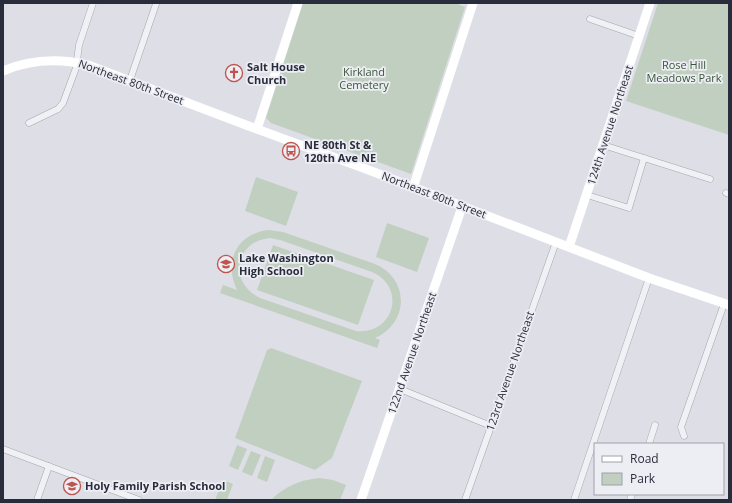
<svg xmlns="http://www.w3.org/2000/svg" width="732" height="503" viewBox="0 0 732 503" font-family="'Open Sans',sans-serif">
	<style>
		.green { fill: #c1cfc0; fill-rule: evenodd }
		.lines { fill: none; stroke-linecap: round; stroke-linejoin: round }
		.street-casing { stroke: #a4a6af; stroke-width: 7 }
		.street { stroke: #f0f1f5; stroke-width: 6 }
		.secondary { stroke: #fff; stroke-width: 9 }
		.labels { text-anchor: middle; stroke-width: 3.5; stroke-linejoin: round; paint-order: stroke }
		.park-label { font-size: 11px; fill: #385538; stroke: #edeef4 }
		.poi-label { font-size: 11px; font-weight: bold; fill: #292c3b; stroke: #edeef4; text-anchor: start }
		.street-label { font-size: 11px; fill: #292c3b; stroke: #edeef4 }
	</style>
	<rect width="100%" height="100%" fill="#dedfe6"/>
	<!-- green -->
	<g class="green">
		<polygon points="303,3 455,3 465,7 411,174 271,123 266,118"/>
		<polygon points="658,3 729,3 729,135 626,101"/>
		<polygon points="256,177 298,192 286,226 245,211"/>
		<polygon points="387,223 429,238 417,272 376,257"/>
		<path d="M269 230 283 232 375 264C410 279 409 323 375 338L380 340 377 348 220 293 223 285 237 290C223 261 237 233 269 230ZM270 238 280 240 372 272C407 287 394 335 356 331L260 298C228 283 235 241 270 238Z"/>
		<polygon points="273,245 374,280 358,325 257,290"/>
		<polygon points="271,348 362,381 332,458 315,470 235,438 267,350"/>
		<polygon points="237,445 247,449 238,470 229,466"/>
		<polygon points="251,451 261,455 252,476 242,472"/>
		<polygon points="265,456 275,460 267,482 257,478"/>
		<path d="M319 478 333 480 346 485 340 500H271C285 486 300 480 319 478Z"/>
		<polygon points="223,480 233,484 227,500 215,500"/>
	</g>
	<g class="lines">
		<!-- street casing -->
		<g class="street-casing">
			<g id="street">
				<polyline points="590,19 639,36"/>
				<polyline points="130,80 156,4"/>
				<polyline points="29,123 58,109 63,103 76,68 79,45 93,3"/>
				<polyline points="603,145 710,179"/>
				<polyline points="726,193 729,194"/>
				<polyline points="587,195 629,208 644,158"/>
				<polyline points="400,389 491,426"/>
				<polyline points="684,436 681,427 724,304"/>
				<polyline points="649,444 655,425"/>
				<polyline points="3,449 139,500"/>
				<polyline points="37,500 49,466"/>
				<polyline points="465,500 556,242"/>
				<polyline points="574,500 649,278"/>
				<polyline points="630,500 632,494"/>
			</g>
		</g>
		<!-- street -->
		<use href="#street" class="street"/>
		<!-- secondary -->
		<g class="secondary">
			<path d="M3 71C31 59 58 58 88 65L246 125 366 169 649 278 729 305"/>
			<polyline points="257,129 298,3"/>
			<polyline points="413,188 473,3"/>
			<polyline points="569,247 650,3"/>
			<polyline points="361,500 462,207"/>
		</g>
	</g>
	<!-- icons -->
	<defs>
		<g id="church-ring" transform="scale(0.9)"><circle r="9.5" fill="#edeef4" stroke="#be554f" stroke-width="1.5"/><path d="M-1.2-6h2.4v3.5h3.3v2.4h-3.3V6h-2.4V-.1h-3.3v-2.4h3.3Z" fill="#be554f"/></g>
		<g id="bus-ring" transform="scale(0.9)"><circle r="9.5" fill="#edeef4" stroke="#be554f" stroke-width="1.5"/><path d="M-5-6H5V4H4V6H2V4H-2V6H-4V4H-5ZM-3.5-4V0h7V-4ZM-3.5 1.2v1.5H-2V1.2ZM2 1.2v1.5H3.5V1.2Z" fill="#be554f"/></g>
		<g id="school-ring" transform="scale(0.9)"><circle r="9.5" fill="#edeef4" stroke="#be554f" stroke-width="1.5"/><path d="M0-5L7-2L0 1L-7-2ZM-4 1L0 2.5L4 1V4Q0 6-4 4Z" fill="#be554f"/></g>
	</defs>
	<g fill-rule="evenodd">
		<use href="#church-ring" x="234" y="73"/>
		<use href="#bus-ring" x="291" y="151"/>
		<use href="#school-ring" x="226" y="264"/>
		<use href="#school-ring" x="72" y="486"/>
	</g>
	<g class="labels">
		<!-- park labels -->
		<g class="park-label">
			<text x="684" y="69">Rose Hill<tspan x="684" dy="13">Meadows Park</tspan></text>
			<text x="364" y="76">Kirkland<tspan x="364" dy="13">Cemetery</tspan></text>
		</g>
		<!-- poi labels -->
		<g class="poi-label">
			<text x="247" y="71">Salt House<tspan x="247" dy="13">Church</tspan></text>
			<text x="304" y="149">NE 80th St &amp;<tspan x="304" dy="13">120th Ave NE</tspan></text>
			<text x="239" y="262">Lake Washington<tspan x="239" dy="13">High School</tspan></text>
			<text x="85" y="490">Holy Family Parish School</text>
		</g>
		<!-- street labels -->
		<g class="street-label">
			<text transform="translate(131 82) rotate(20)" y="4">Northeast 80th Street</text>
			<text transform="translate(610 125) rotate(-72)" y="4">124th Avenue Northeast</text>
			<text transform="translate(434 195) rotate(21)" y="4">Northeast 80th Street</text>
			<text transform="translate(412 353) rotate(-71)" y="4">122nd Avenue Northeast</text>
			<text transform="translate(510 371) rotate(-71)" y="4">123rd Avenue Northeast</text>
		</g>
	</g>
	<!-- border -->
	<rect width="732" height="503" fill="none" stroke="#292c3b" stroke-width="8"/>
	<!-- legend -->
	<rect x="594" y="443" width="130" height="52" fill="#edeef4" stroke="#9fa0aa"/>
	<rect x="602" y="456" width="20" height="6" fill="#ffffff" stroke="#9fa0aa"/>
	<text x="630" y="463" font-size="12" fill="#292c3b">Road</text>
	<rect x="602" y="473" width="20" height="12" fill="#c1cfc0" stroke="#9fa0aa"/>
	<text x="630" y="483" font-size="12" fill="#292c3b">Park</text>
</svg>
